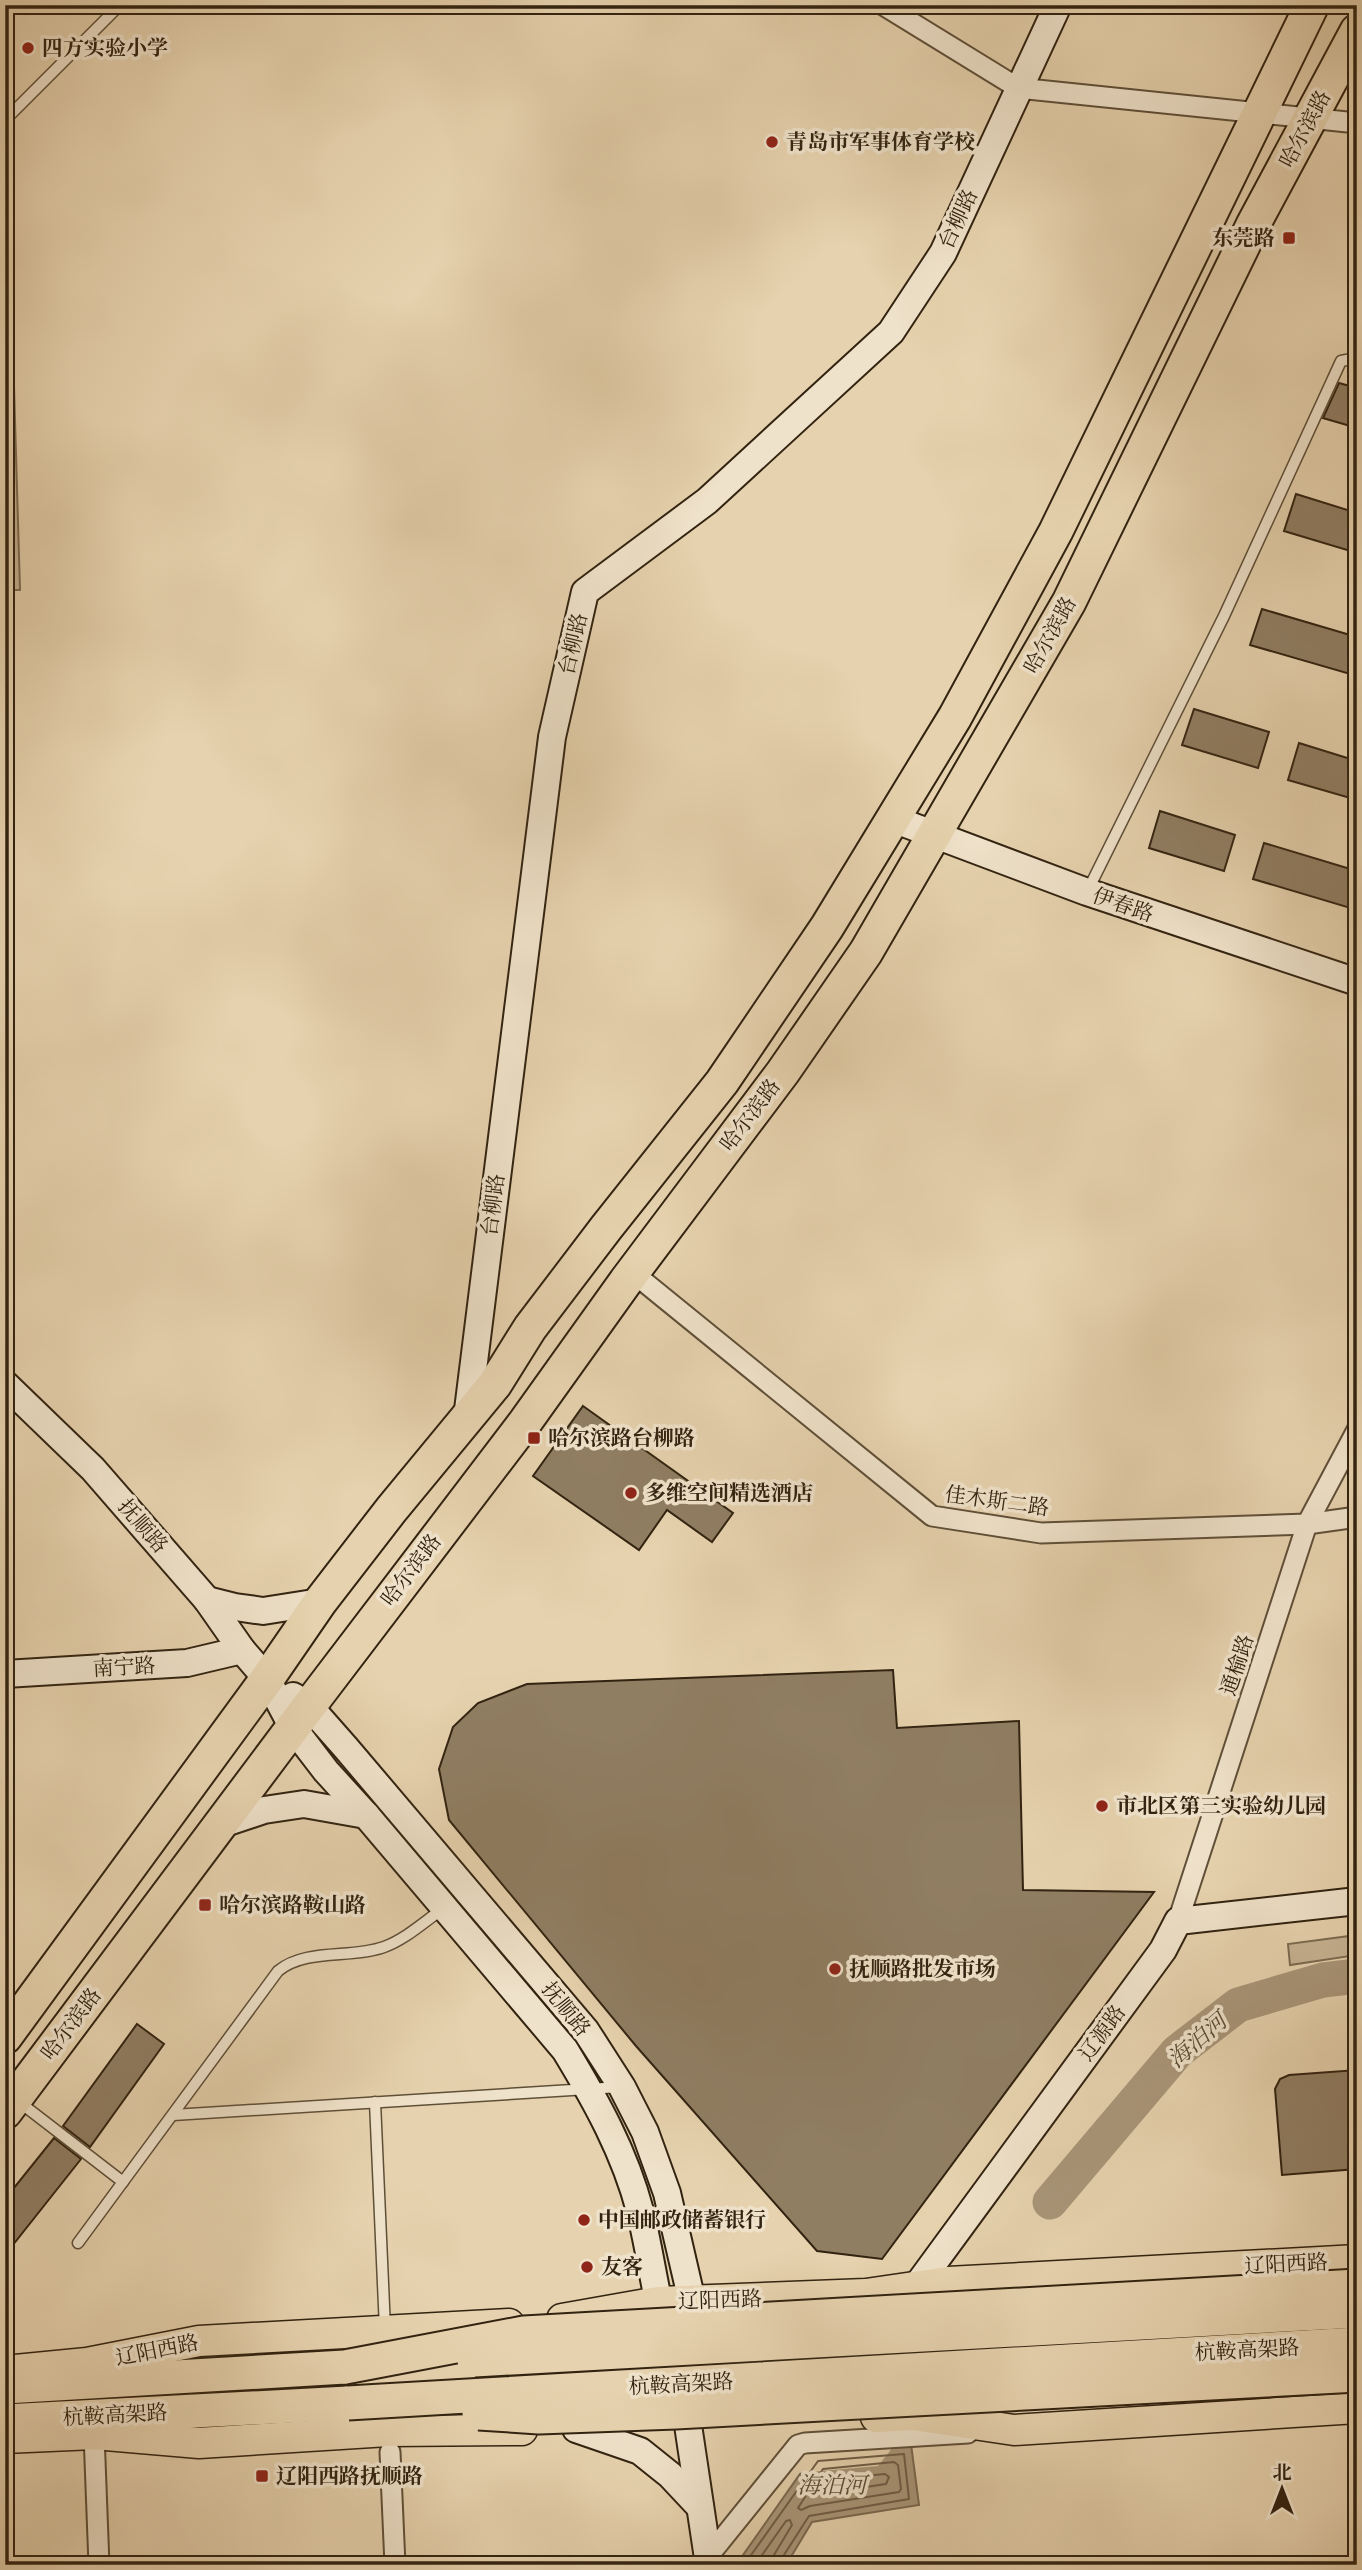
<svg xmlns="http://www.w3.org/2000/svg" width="1362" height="2570" viewBox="0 0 1362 2570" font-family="'IM FELL Double Pica','Noto Serif SC',serif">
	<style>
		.green { fill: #c7b493; stroke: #7c6c52; stroke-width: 2 }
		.water { fill: #a99679; stroke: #79684f; stroke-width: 2 }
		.pier { fill: #e6d2ae }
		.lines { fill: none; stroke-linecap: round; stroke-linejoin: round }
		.shore { stroke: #6e5c45; stroke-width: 2 }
		.river { stroke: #a99679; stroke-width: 35 }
		.building { fill: #907e63; stroke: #322311; stroke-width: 2 }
		.lane-casing { stroke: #5f4f38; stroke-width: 13 }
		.street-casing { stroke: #5f4f38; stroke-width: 23 }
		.secondary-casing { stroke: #322311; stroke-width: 30 }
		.primary-casing { stroke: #322311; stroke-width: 33 }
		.highway-casing { stroke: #322311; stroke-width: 37 }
		.lane { stroke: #efe2ca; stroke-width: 10 }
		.street { stroke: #efe2ca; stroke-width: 19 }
		.secondary { stroke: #efe2ca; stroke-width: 26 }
		.primary { stroke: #e6d2ae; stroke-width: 30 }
		.highway { stroke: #e6d2ae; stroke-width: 33 }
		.highway-bridge-casing { stroke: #322311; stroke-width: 37; stroke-linecap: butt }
		.highway-bridge { stroke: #e6d2ae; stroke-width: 33 }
		.poi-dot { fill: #8f2418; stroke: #efe2ca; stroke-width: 2.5 }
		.labels { text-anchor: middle; stroke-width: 7; stroke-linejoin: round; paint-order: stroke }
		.poi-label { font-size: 21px; font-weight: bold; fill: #322311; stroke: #efe2ca; text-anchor: start }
		.street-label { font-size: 21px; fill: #322311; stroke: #efe2ca }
		.water-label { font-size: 23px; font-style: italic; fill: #5c4b35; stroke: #efe2ca }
	</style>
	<rect width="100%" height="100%" fill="#e6d2ae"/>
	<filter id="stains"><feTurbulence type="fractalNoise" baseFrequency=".00286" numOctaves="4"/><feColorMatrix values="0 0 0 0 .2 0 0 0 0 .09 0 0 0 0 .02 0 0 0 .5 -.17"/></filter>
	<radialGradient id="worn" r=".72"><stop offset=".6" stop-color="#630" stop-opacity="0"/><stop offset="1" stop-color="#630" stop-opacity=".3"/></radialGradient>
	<!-- green -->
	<g class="green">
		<polygon points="5,386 14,386 20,590 5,590"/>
		<polygon points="1357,1935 1357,1955 1290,1965 1288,1944"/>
	</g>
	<!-- water -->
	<polygon class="water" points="911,2444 919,2505 812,2522 786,2565 736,2565 814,2454"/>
	<!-- pier -->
	<polygon class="pier" points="897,2442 878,2466 797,2473 813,2451"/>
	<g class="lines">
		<!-- shore -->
		<g class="shore">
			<polygon points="894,2462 898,2465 901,2489 899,2492 810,2506 801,2510 798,2508 823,2469"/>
			<polygon points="885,2474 889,2477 886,2484 826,2493 822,2491 830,2479"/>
			<polyline points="744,2565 818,2461 904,2454 909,2499 809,2516 782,2558 781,2565"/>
			<polyline points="755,2565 786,2521 790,2520 792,2525 774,2555 772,2565"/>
		</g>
		<!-- river -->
		<polyline class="river" points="1050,2202 1177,2052 1238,2005 1323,1980 1357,1976"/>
	</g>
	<!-- building -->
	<g class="building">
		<polygon points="1339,383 1357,388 1357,428 1323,418"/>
		<polygon points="1296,494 1357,513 1357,553 1284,531"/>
		<polygon points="1262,609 1357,637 1357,676 1250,645"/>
		<polygon points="1194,709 1269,732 1258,768 1182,745"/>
		<polygon points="1299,743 1357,761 1357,800 1288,780"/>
		<polygon points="1160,811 1235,835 1224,871 1149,848"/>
		<polygon points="1264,843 1357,871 1357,910 1253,879"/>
		<polygon points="583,1406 733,1513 712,1542 667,1510 639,1550 533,1476"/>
		<polygon points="893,1670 897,1728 1019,1721 1023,1890 1154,1892 882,2259 817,2251 636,2046 449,1820 439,1769 453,1727 478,1703 527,1684"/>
		<polygon points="137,2024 164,2044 90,2147 63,2126"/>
		<polygon points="1357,2070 1357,2169 1282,2175 1275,2089 1280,2079 1289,2075"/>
		<polygon points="54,2138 81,2159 5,2255 5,2199"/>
	</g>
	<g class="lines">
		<!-- lane casing -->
		<g class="lane-casing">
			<g id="lane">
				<polyline points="5,120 120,5"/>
				<polyline points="1087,892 1224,616 1341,361 1357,358"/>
				<polyline points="18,2101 123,2182"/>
				<polyline points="375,2102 385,2329"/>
				<polyline points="173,2115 620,2087"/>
				<path d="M78 2243 278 1971C306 1948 351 1959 384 1947 406 1939 425 1921 444 1908"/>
			</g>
		</g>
		<!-- street casing -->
		<g class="street-casing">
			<g id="street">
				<polyline points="883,5 1018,88 1357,123"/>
				<polyline points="632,1272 932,1516 1041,1533 1307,1524 1357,1517"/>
				<polyline points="1178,1921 1307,1524 1357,1430"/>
				<polyline points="94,2434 99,2565"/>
				<polyline points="390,2452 395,2565"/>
				<polyline points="702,2564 798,2445 805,2443 968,2433"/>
			</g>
		</g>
		<!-- secondary casing -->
		<g class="secondary-casing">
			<g id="secondary">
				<polyline points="893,819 1087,892 1357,982"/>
				<path d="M5 1384 93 1469 207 1600 242 1650 267 1679 293 1728 326 1771 366 1815 565 2050C596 2101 625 2153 640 2211 649 2247 654 2285 663 2322"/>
				<polyline points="467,1418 552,737 585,592 707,501 891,332 943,253 1058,5"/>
				<polyline points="207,1600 235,1607 263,1611 320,1602"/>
				<polyline points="5,1674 187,1663 242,1650"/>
				<polyline points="293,1696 309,1706 346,1748 586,2031 622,2087 645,2132 667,2193 692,2301 689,2402"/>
				<polyline points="222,1824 264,1810 304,1804 366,1815"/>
				<polyline points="916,2287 1163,1950 1178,1921 1357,1901"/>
				<polyline points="681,2393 688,2425 709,2565"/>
				<polyline points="576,2429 640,2451 670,2475 700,2507"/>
			</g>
		</g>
		<!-- primary casing -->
		<g class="primary-casing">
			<g id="primary">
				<polyline points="562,2319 658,2302 866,2294 948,2282 1357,2260"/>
				<polyline points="5,2371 87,2363 199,2341 509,2324"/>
				<polyline points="876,2417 913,2415 1014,2430 1357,2408"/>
				<polyline points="5,2438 94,2434 199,2443 388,2431 522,2430"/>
			</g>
		</g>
		<!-- highway casing -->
		<g class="highway-casing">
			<g id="highway">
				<polyline points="5,2037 267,1679 320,1602 391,1510 495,1384 530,1328 606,1228 722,1082 827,927 955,717 1056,531 1312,5"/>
				<polyline points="5,2112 309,1706 523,1425 626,1281 783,1072 866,952 1069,602 1253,225 1357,31"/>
				<polyline points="5,2387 345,2367"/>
				<polyline points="5,2421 348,2403"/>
			</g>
		</g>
		<!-- lane -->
		<use href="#lane" class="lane"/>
		<!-- street -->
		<use href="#street" class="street"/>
		<!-- secondary -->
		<use href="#secondary" class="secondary"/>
		<!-- primary -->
		<use href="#primary" class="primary"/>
		<!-- highway -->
		<use href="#highway" class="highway"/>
		<!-- highway-bridge casing -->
		<g class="highway-bridge-casing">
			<g id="highway-bridge">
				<polyline points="474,2360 1357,2311"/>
				<polyline points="345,2367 524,2333 1357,2286"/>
				<polyline points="348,2403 1357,2344"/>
				<polyline points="479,2413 539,2417 676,2412 1357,2375"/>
			</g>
		</g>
		<!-- highway-bridge -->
		<use href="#highway-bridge" class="highway-bridge"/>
	</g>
	<!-- markers -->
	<g class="poi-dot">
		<circle cx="28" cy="48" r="7"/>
		<circle cx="772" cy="142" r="7"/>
		<rect x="1282" y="231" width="14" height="14" rx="3.5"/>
		<rect x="527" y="1431" width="14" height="14" rx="3.5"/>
		<circle cx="631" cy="1493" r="7"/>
		<circle cx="1102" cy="1806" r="7"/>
		<rect x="198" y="1898" width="14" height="14" rx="3.5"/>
		<circle cx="835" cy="1969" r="7"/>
		<circle cx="584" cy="2220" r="7"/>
		<circle cx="587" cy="2267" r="7"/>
		<rect x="255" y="2469" width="14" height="14" rx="3.5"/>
	</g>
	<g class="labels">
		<!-- poi labels -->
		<g class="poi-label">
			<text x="42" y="55">四方实验小学</text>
			<text x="786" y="149">青岛市军事体育学校</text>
			<text x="1275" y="245" text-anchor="end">东莞路</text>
			<text x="548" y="1445">哈尔滨路台柳路</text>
			<text x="645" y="1500">多维空间精选酒店</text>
			<text x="1116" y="1813">市北区第三实验幼儿园</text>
			<text x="219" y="1912">哈尔滨路鞍山路</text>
			<text x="849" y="1976">抚顺路批发市场</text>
			<text x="598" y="2227">中国邮政储蓄银行</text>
			<text x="601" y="2274">友客</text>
			<text x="276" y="2483">辽阳西路抚顺路</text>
		</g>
		<!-- street labels -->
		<g class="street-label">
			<text transform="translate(1305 129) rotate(-62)" y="7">哈尔滨路</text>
			<text transform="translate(958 219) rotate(-65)" y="7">台柳路</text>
			<text transform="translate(1050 635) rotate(-61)" y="7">哈尔滨路</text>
			<text transform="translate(573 644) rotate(-77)" y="7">台柳路</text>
			<text transform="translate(1123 905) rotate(19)" y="7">伊春路</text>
			<text transform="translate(750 1115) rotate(-53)" y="7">哈尔滨路</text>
			<text transform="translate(493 1205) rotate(-83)" y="7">台柳路</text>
			<text transform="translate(997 1501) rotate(8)" y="7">佳木斯二路</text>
			<text transform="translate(143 1526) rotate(49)" y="7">抚顺路</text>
			<text transform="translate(411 1570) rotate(-53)" y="7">哈尔滨路</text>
			<text transform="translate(1237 1665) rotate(-72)" y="7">通榆路</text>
			<text transform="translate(124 1667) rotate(-3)" y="7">南宁路</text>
			<text transform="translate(566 2009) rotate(51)" y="7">抚顺路</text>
			<text transform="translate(71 2024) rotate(-53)" y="7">哈尔滨路</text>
			<text transform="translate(1102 2033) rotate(-54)" y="7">辽源路</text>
			<text transform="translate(1286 2264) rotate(-3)" y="7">辽阳西路</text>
			<text transform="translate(720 2300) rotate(-2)" y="7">辽阳西路</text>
			<text transform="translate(157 2350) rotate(-11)" y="7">辽阳西路</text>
			<text transform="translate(1247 2350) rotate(-3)" y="7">杭鞍高架路</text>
			<text transform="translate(681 2384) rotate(-3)" y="7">杭鞍高架路</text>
			<text transform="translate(115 2415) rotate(-3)" y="7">杭鞍高架路</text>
		</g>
		<!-- water labels -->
		<g class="water-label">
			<text transform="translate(1197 2040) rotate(-41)" y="8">海泊河</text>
			<text x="832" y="2493">海泊河</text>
		</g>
	</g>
	<!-- margin -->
	<rect width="1362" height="2570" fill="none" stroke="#e6d2ae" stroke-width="28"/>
	<rect x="7" y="7" width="1348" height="2556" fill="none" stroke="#322311" stroke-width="3.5"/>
	<rect x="14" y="14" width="1334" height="2542" fill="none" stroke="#322311" stroke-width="2"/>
	<!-- north arrow -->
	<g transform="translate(1282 2489)" stroke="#efe2ca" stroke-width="5" paint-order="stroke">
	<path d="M0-5L12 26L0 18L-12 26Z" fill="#322311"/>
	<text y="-10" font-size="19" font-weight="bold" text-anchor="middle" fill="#322311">北</text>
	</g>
	<rect width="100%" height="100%" filter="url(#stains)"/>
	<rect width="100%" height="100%" fill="url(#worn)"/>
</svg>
